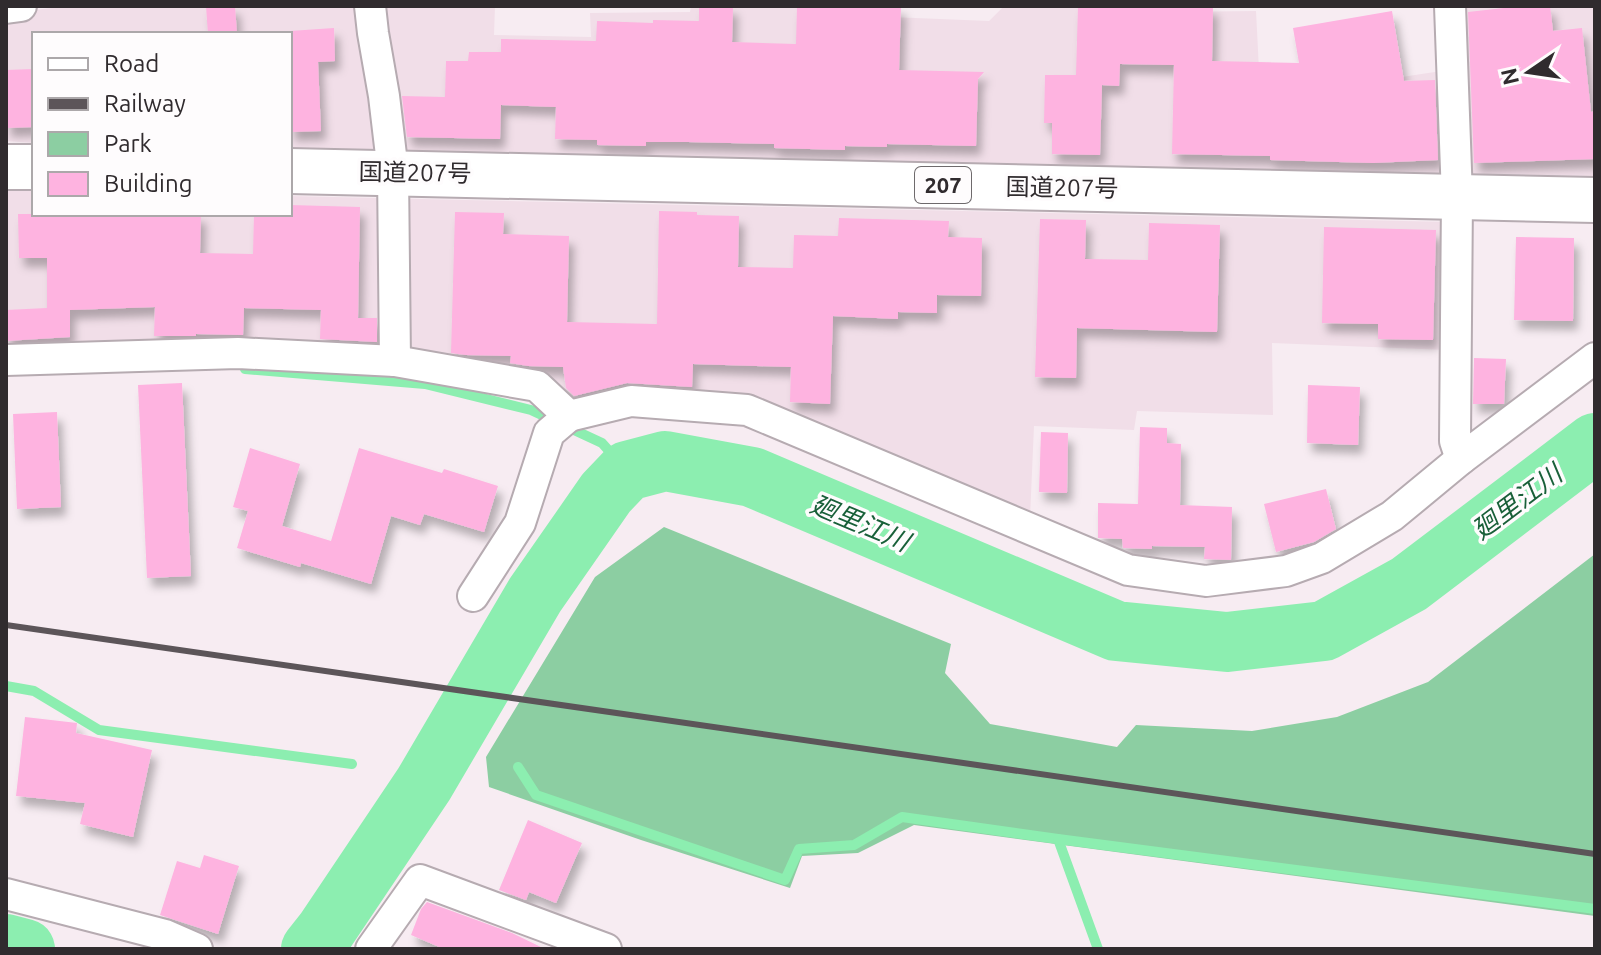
<svg xmlns="http://www.w3.org/2000/svg" width="1601" height="955" viewBox="0 0 1601 955" font-family="Ubuntu,'Noto Sans JP',sans-serif">
	<style>
		.built { fill: #f1dee8 }
		.green { fill: #8ccea2 }
		.lines { fill: none; stroke-linecap: round; stroke-linejoin: round }
		.stream { stroke: #8ceeb0; stroke-width: 10 }
		.river { stroke: #8ceeb0; stroke-width: 60 }
		.building { fill: #feb3e0; filter: url(#shadow) }
		.street-casing { stroke: #b6abb1; stroke-width: 34 }
		.highway-casing { stroke: #b6abb1; stroke-width: 48 }
		.street { stroke: #fff; stroke-width: 30 }
		.highway { stroke: #fff; stroke-width: 44 }
		.rail { stroke: #5c5559; stroke-width: 6 }
		.labels { text-anchor: middle; stroke-width: 7; stroke-linejoin: round; paint-order: stroke }
		.shield { fill: #fefcfd; stroke: #6e6a6c; stroke-width: 2 }
		.shield-label { font-size: 22px; font-weight: bold; fill: #302b2e }
		.street-label { font-size: 24px; fill: #302b2e; stroke: #fefcfd }
		.water-label { font-size: 26px; font-style: italic; fill: #196039; stroke: #fefcfd }
	</style>
	<defs>
		<filter id="shadow"><feDropShadow dx="5" dy="9" stdDeviation="4" flood-color="#0004"/></filter>
	</defs>
	<rect width="100%" height="100%" fill="#f7ecf2"/>
	<!-- built -->
	<g class="built">
		<polygon points="70,6 495,6 494,35 591,37 590,13 690,12 691,6 866,6 866,16 989,21 1004,6 1167,6 1167,12 1256,11 1260,90 1323,89 1461,68 1458,8 1480,6 1595,6 1595,176 290,152 290,34 34,34 34,143 6,141 6,13"/>
		<polygon points="6,189 34,190 34,214 290,214 290,196 1449,222 1446,350 1272,343 1273,415 1137,411 1134,430 1034,426 1030,518 749,399 540,403 398,373 236,363 6,373"/>
	</g>
	<!-- green -->
	<polygon class="green" points="664,527 951,644 945,673 990,724 1117,747 1136,725 1252,731 1337,717 1428,682 1595,554 1595,916 914,825 858,853 802,856 790,888 641,840 489,787 486,757 595,577"/>
	<g class="lines">
		<!-- stream -->
		<g class="stream">
			<polyline points="245,369 425,384 531,410 602,443 627,471"/>
			<polyline points="6,686 34,691 99,730 352,764"/>
			<polyline points="518,767 536,795 785,880 799,849 854,845 902,817 1058,839 1098,949"/>
			<polyline points="1058,839 1595,909"/>
		</g>
		<!-- river -->
		<g class="river">
			<polyline points="6,944 25,949"/>
			<polyline points="311,949 326,930 424,784 535,595 606,493 627,471 665,461 752,477 1116,631 1227,642 1324,631 1409,584 1595,443"/>
		</g>
	</g>
	<!-- building -->
	<g class="building">
		<polygon points="206,6 235,6 237,34 208,34"/>
		<polygon points="699,6 733,6 732,42 796,44 797,6 901,6 899,70 984,72 978,79 976,146 887,144 887,147 845,146 845,150 774,148 774,144 688,142 646,142 646,146 597,145 597,140 555,139 556,107 501,105 500,139 407,137 402,96 445,97 446,61 468,61 469,52 501,52 501,39 596,41 597,21 653,23 653,20 699,21"/>
		<polygon points="1078,6 1213,6 1212,61 1299,63 1293,28 1392,11 1404,81 1435,80 1438,160 1373,163 1270,160 1270,156 1172,154 1174,65 1120,64 1119,86 1102,85 1100,155 1052,154 1052,123 1044,123 1045,75 1076,75"/>
		<polygon points="1522,6 1550,6 1553,31 1582,28 1591,112 1595,111 1595,159 1474,163 1468,12"/>
		<polygon points="334,28 335,61 318,62 321,131 290,132 290,31"/>
		<polygon points="34,69 34,127 6,128 6,70"/>
		<polygon points="290,205 360,207 358,318 377,318 377,342 320,339 321,310 244,308 243,335 196,334 196,336 154,336 155,307 70,310 70,337 6,341 6,310 47,308 47,258 19,258 18,214 201,214 200,253 253,254 254,214 290,214"/>
		<polygon points="659,211 697,212 697,215 739,216 738,267 793,268 794,235 838,236 839,218 949,221 948,237 982,238 981,296 937,295 937,313 898,312 898,319 833,316 830,404 790,402 791,367 693,364 692,387 627,383 574,396 566,388 563,367 528,366 510,363 511,356 466,355 451,353 455,212 504,213 503,234 569,236 567,322 657,324"/>
		<polygon points="1040,219 1086,220 1085,259 1148,260 1149,223 1220,225 1217,332 1077,328 1076,378 1035,377"/>
		<polygon points="1324,227 1436,230 1433,340 1378,339 1378,324 1322,323"/>
		<polygon points="1516,237 1574,238 1573,321 1514,320"/>
		<polygon points="1474,358 1506,359 1504,404 1473,404"/>
		<polygon points="182,383 191,576 147,578 138,385"/>
		<polygon points="1308,385 1360,387 1358,445 1307,443"/>
		<polygon points="57,412 61,507 17,509 13,414"/>
		<polygon points="1140,427 1167,428 1167,443 1181,444 1180,505 1232,507 1231,560 1204,559 1205,547 1152,546 1152,549 1123,548 1122,539 1098,538 1098,503 1138,504"/>
		<polygon points="1041,432 1068,433 1067,493 1039,492"/>
		<polygon points="250,448 300,464 282,526 331,541 359,448 442,473 444,469 498,486 484,532 424,514 420,525 391,516 371,584 301,563 300,567 237,548 248,511 233,507"/>
		<polygon points="1326,489 1336,529 1314,542 1276,552 1264,504"/>
		<polygon points="25,717 77,723 76,733 152,750 133,837 80,824 85,803 16,796"/>
		<polygon points="528,820 582,843 556,903 529,892 526,900 499,890"/>
		<polygon points="204,855 239,866 218,934 160,915 177,861 200,868"/>
		<polygon points="427,902 512,933 545,949 444,949 411,935 421,909"/>
	</g>
	<g class="lines">
		<!-- street casing -->
		<g class="street-casing">
			<g id="street">
				<polyline points="370,6 373,33 384,96 393,172 395,361"/>
				<polyline points="1450,6 1457,197 1455,441 1461,459"/>
				<polyline points="6,8 21,6"/>
				<polyline points="6,360 238,353 395,361 537,386 569,416 631,401 747,410 1128,570 1206,581 1286,571 1322,558 1392,516 1461,459 1595,358"/>
				<polyline points="473,596 520,523 549,433 569,416"/>
				<polyline points="6,894 165,935 197,949"/>
				<polyline points="371,949 420,880 606,949"/>
			</g>
		</g>
		<!-- highway casing -->
		<g class="highway-casing">
			<g id="highway">
				<polyline points="6,167 34,167"/>
				<polyline points="290,171 1595,200"/>
			</g>
		</g>
		<!-- street -->
		<use href="#street" class="street"/>
		<!-- highway -->
		<use href="#highway" class="highway"/>
		<!-- rail -->
		<polyline class="rail" points="6,625 1595,854"/>
	</g>
	<g class="labels">
		<!-- shield labels -->
		<rect class="shield" x="915" y="167" width="56" height="36" rx="6"/>
		<g class="shield-label">
			<text x="943" y="193">207</text>
		</g>
		<!-- street labels -->
		<g class="street-label">
			<text transform="translate(415 173) rotate(1)" y="8">国道207号</text>
			<text transform="translate(1062 188) rotate(1)" y="8">国道207号</text>
		</g>
		<!-- water labels -->
		<g class="water-label">
			<text transform="translate(1517 502) rotate(-37)" y="9">廻里江川</text>
			<text transform="translate(860 523) rotate(23)" y="9">廻里江川</text>
		</g>
	</g>
	<!-- border -->
	<rect width="1601" height="955" fill="none" stroke="#302b2e" stroke-width="16"/>
	<!-- legend -->
	<rect x="32" y="32" width="260" height="184" fill="#fefcfd" stroke="#aca8aa" stroke-width="2"/>
	<rect x="48" y="58" width="40" height="12" fill="#ffffff" stroke="#aca8aa" stroke-width="2"/>
	<text x="104" y="72" font-size="24" fill="#302b2e">Road</text>
	<rect x="48" y="98" width="40" height="12" fill="#5c5559" stroke="#aca8aa" stroke-width="2"/>
	<text x="104" y="112" font-size="24" fill="#302b2e">Railway</text>
	<rect x="48" y="132" width="40" height="24" fill="#8ccea2" stroke="#aca8aa" stroke-width="2"/>
	<text x="104" y="152" font-size="24" fill="#302b2e">Park</text>
	<rect x="48" y="172" width="40" height="24" fill="#feb3e0" stroke="#aca8aa" stroke-width="2"/>
	<text x="104" y="192" font-size="24" fill="#302b2e">Building</text>
	<!-- north arrow -->
	<g transform="translate(1529 72) rotate(257)" stroke="#fefcfd" stroke-width="6" paint-order="stroke">
	<path d="M0-6L14 30L0 20L-14 30Z" fill="#302b2e"/>
	<text y="-12" font-size="22" font-weight="bold" text-anchor="middle" fill="#302b2e">N</text>
	</g>
</svg>
